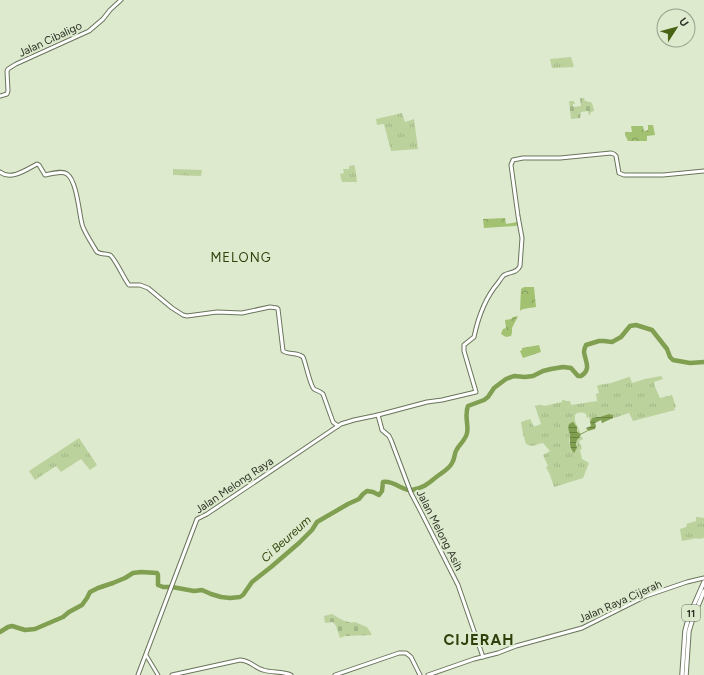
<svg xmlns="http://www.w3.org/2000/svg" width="704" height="675" viewBox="0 0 704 675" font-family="Figtree,sans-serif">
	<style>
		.grass { fill: url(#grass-tufts) }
		.forest { fill: url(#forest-crowns) }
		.cemetery { fill: url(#cemetery-stones) }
		.water { fill: url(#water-rules) }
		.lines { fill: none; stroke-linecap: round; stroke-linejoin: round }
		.stream { stroke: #809f50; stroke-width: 1 }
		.river { stroke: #809f50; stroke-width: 4.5 }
		.tertiary-casing { stroke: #6a755c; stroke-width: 4.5 }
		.secondary-casing { stroke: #6a755c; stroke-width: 5 }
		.trunk-casing { stroke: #6a755c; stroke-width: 5.5 }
		.tertiary { stroke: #fff; stroke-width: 2.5 }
		.secondary { stroke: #fff; stroke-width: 3 }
		.trunk { stroke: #fff; stroke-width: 3.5 }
		.labels { text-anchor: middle; stroke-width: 4; stroke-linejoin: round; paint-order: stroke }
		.shield { fill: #ddeace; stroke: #616858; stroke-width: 1 }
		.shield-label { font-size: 10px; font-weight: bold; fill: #2c3126 }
		.street-label { font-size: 11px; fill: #2c3126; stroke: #ddeace }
		.water-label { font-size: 12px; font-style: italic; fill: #34480e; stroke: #ddeace }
		.quarter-label { font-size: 13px; letter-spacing: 1px; fill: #2f410b; stroke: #ddeace }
		.district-label { font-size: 15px; font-weight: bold; letter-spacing: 1px; fill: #2f410b; stroke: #ddeace }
	</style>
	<defs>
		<pattern id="grass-tufts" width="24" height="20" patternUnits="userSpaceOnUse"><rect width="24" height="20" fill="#bbd29d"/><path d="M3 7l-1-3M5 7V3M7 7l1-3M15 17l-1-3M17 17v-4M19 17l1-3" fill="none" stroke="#a1b587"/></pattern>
		<pattern id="forest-crowns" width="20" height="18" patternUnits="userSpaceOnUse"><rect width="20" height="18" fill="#a2c272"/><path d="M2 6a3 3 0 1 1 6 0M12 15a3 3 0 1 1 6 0" fill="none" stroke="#849e5d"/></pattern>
		<pattern id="cemetery-stones" width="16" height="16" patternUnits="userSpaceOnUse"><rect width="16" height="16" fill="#bbd29d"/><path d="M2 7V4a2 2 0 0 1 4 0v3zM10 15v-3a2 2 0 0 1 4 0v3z" fill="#a1b587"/></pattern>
		<pattern id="water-rules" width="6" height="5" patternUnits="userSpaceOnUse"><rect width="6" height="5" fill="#809f50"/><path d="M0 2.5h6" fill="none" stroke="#698242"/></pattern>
	</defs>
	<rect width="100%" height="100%" fill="#ddeace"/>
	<!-- grass -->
	<g class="grass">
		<polygon points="571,57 574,67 552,68 550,59"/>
		<polygon points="402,113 405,122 414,119 418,149 391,151 384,124 377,125 376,119"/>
		<polygon points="354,165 355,167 357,182 342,182 340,174 344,173 343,169 349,169 349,166"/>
		<polygon points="173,169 202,170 201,176 173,175"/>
		<path d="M661 376 663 379 654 382 655 387 660 398 672 395 676 407 674 408 675 410 633 421 629 413 611 419 613 418 609 414C606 415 603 417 600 417 594 418 593 416 590 422L589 417 587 418 586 414C583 412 577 412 575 415V421L581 434 577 432 578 429 569 433 570 438 569 441 571 450 575 451 576 449 577 440 581 436 583 439 579 441 582 449 580 450 582 459 589 463 583 478 554 487 550 475 546 467 548 466 543 455 550 451 543 443C535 444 534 448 526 444L523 434 521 422 530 419 534 427 541 424 535 406C538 405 541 404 544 406L562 402V400H564L566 401H570L571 405 597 401 596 394 599 393 597 386 599 385 611 383 629 377H630L632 383 645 379Z"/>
		<polygon points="79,438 97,465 90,470 81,459 61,472 56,466 35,480 29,471"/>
		<polygon points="696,517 698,517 704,518 704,538 697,539 697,538 682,541 680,529 686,527 687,525 686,524 696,521"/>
	</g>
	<!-- forest -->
	<g class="forest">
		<polygon points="648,125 653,125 655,135 647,136 647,141 628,141 625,135 625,132 632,132 631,126 643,126 644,131 648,130"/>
		<polygon points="505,218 506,224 517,222 518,225 515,226 484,228 483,219"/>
		<polygon points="524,287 534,287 536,307 523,309 520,311 521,289"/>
		<polygon points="518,316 512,328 512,333 511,336 506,337 501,334 503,329 506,328 505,320 511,319 513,317"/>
		<polygon points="539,345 541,352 523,358 520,351 522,350 522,348"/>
	</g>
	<!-- cemetery -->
	<g class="cemetery">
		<polygon points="580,98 584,98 585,101 587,101 588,102 591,102 591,103 592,103 594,110 594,111 591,112 590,115 589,115 588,111 581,112 580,118 571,119 569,101 574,101 575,104 573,104 573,107 581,106"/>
		<path d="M332 614C339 618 347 624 355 622L367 627 372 635 345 636 340 638 336 626 333 622 325 623 324 616Z"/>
	</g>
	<!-- water -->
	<g class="water">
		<polygon points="609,414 613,415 613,418 602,423 601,420 595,423 596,426 595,429 588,431 586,428 591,426 590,422 592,418 597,417 600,417"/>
		<path d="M573 422 577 427V432L581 434 580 437 577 440 576 444 577 448 574 453C569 448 570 443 570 437 570 432 567 429 569 424Z"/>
	</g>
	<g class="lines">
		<!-- stream -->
		<polyline class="stream" points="581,434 587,431"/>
		<!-- river -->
		<path class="river" d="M0 632 8 627 12 626 25 630 35 629 63 617 69 612 82 605 87 598 90 592 98 588 113 583 125 578 133 573 141 572 157 573 158 575V585L163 587H172L194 591 202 590 211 594 221 597 230 598 240 597 243 595 252 582 271 567 299 543 312 530 317 522 348 504 359 499 363 494 367 491 373 492 379 495 382 491 383 482C394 480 404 492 412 490 426 487 428 483 439 475 443 472 450 468 452 463 455 459 454 453 457 449 460 444 466 439 467 433 469 426 464 415 468 406L484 400 488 397 494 388 506 379 514 376 525 377 533 376 543 371 551 369 563 367 571 368 578 376H581C592 369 585 361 584 352 584 350 585 347 586 345L599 341H604L612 342 621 337 630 326 636 325 652 330 667 349 670 357 673 360 690 363 704 362"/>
		<!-- tertiary casing -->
		<g class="tertiary-casing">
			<polyline id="tertiary" points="146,655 158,675"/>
		</g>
		<!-- secondary casing -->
		<g class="secondary-casing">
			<g id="secondary">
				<polyline points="0,96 7,94 8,91 7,71 8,69 16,64 89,31 103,19 110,10 121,0"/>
				<path d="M0 172C11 181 27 169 37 164L39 165 45 175C51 174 62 170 67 174 77 181 79 213 82 224 83 230 94 247 97 252 102 255 106 253 110 255 115 258 124 279 129 285H140L148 288 172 308 183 315 187 316 217 312 242 313 270 307 277 308 278 309 283 351C289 355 297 352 303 357 306 364 310 385 314 389 317 391 320 391 323 394L333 422 338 426"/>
				<polyline points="378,415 382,430 389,436 391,440 411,493 421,512 458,585 483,657"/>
				<path d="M138 675 197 519 207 514 341 424 354 420 378 415 427 402 442 400 476 392 464 351V345L474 337C478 318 485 298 498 283 500 280 502 277 504 275 510 272 517 273 520 266L522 238 518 216 511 165 513 160 523 158H560L611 153 614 154 616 156 619 173 624 175H663L704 171"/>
				<path d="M172 675 240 660C252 661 253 667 263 670 272 673 282 671 291 675"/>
				<polyline points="335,675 399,653 406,653 411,657 420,675"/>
				<polyline points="428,675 474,659 498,653 516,646 582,628 646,596 687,582 704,578"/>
			</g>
		</g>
		<!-- trunk casing -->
		<g class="trunk-casing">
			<g id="trunk">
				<polyline points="682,675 685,631 689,616 704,582"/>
				<polyline points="686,675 689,631 693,618 704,591"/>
			</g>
		</g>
		<!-- tertiary -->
		<use href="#tertiary" class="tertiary"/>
		<!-- secondary -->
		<use href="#secondary" class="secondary"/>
		<!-- trunk -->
		<use href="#trunk" class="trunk"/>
	</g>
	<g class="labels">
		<!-- shield labels -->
		<rect class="shield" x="682" y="605" width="18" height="16" rx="3"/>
		<g class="shield-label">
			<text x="691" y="617">11</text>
		</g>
		<!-- street labels -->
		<g class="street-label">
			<text transform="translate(50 39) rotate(-25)" y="4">Jalan Cibaligo</text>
			<text transform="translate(234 485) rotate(-34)" y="4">Jalan Melong Raya</text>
			<text transform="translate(440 530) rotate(63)" y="4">Jalan Melong Asih</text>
			<text transform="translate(620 601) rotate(-24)" y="4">Jalan Raya Cijerah</text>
		</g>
		<!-- water labels -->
		<g class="water-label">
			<text transform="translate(286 539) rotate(-42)" y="4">Ci Beureum</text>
		</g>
		<!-- quarter labels -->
		<g class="quarter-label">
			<text x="241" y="262">MELONG</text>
		</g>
		<!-- district labels -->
		<g class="district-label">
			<text x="479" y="645">CIJERAH</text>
		</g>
	</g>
	<!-- north arrow -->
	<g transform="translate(676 28) rotate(54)"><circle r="19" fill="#ddeace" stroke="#96a08b"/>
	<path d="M0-3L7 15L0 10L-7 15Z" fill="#486314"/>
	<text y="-6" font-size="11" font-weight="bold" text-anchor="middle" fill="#2c3126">U</text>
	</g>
</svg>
